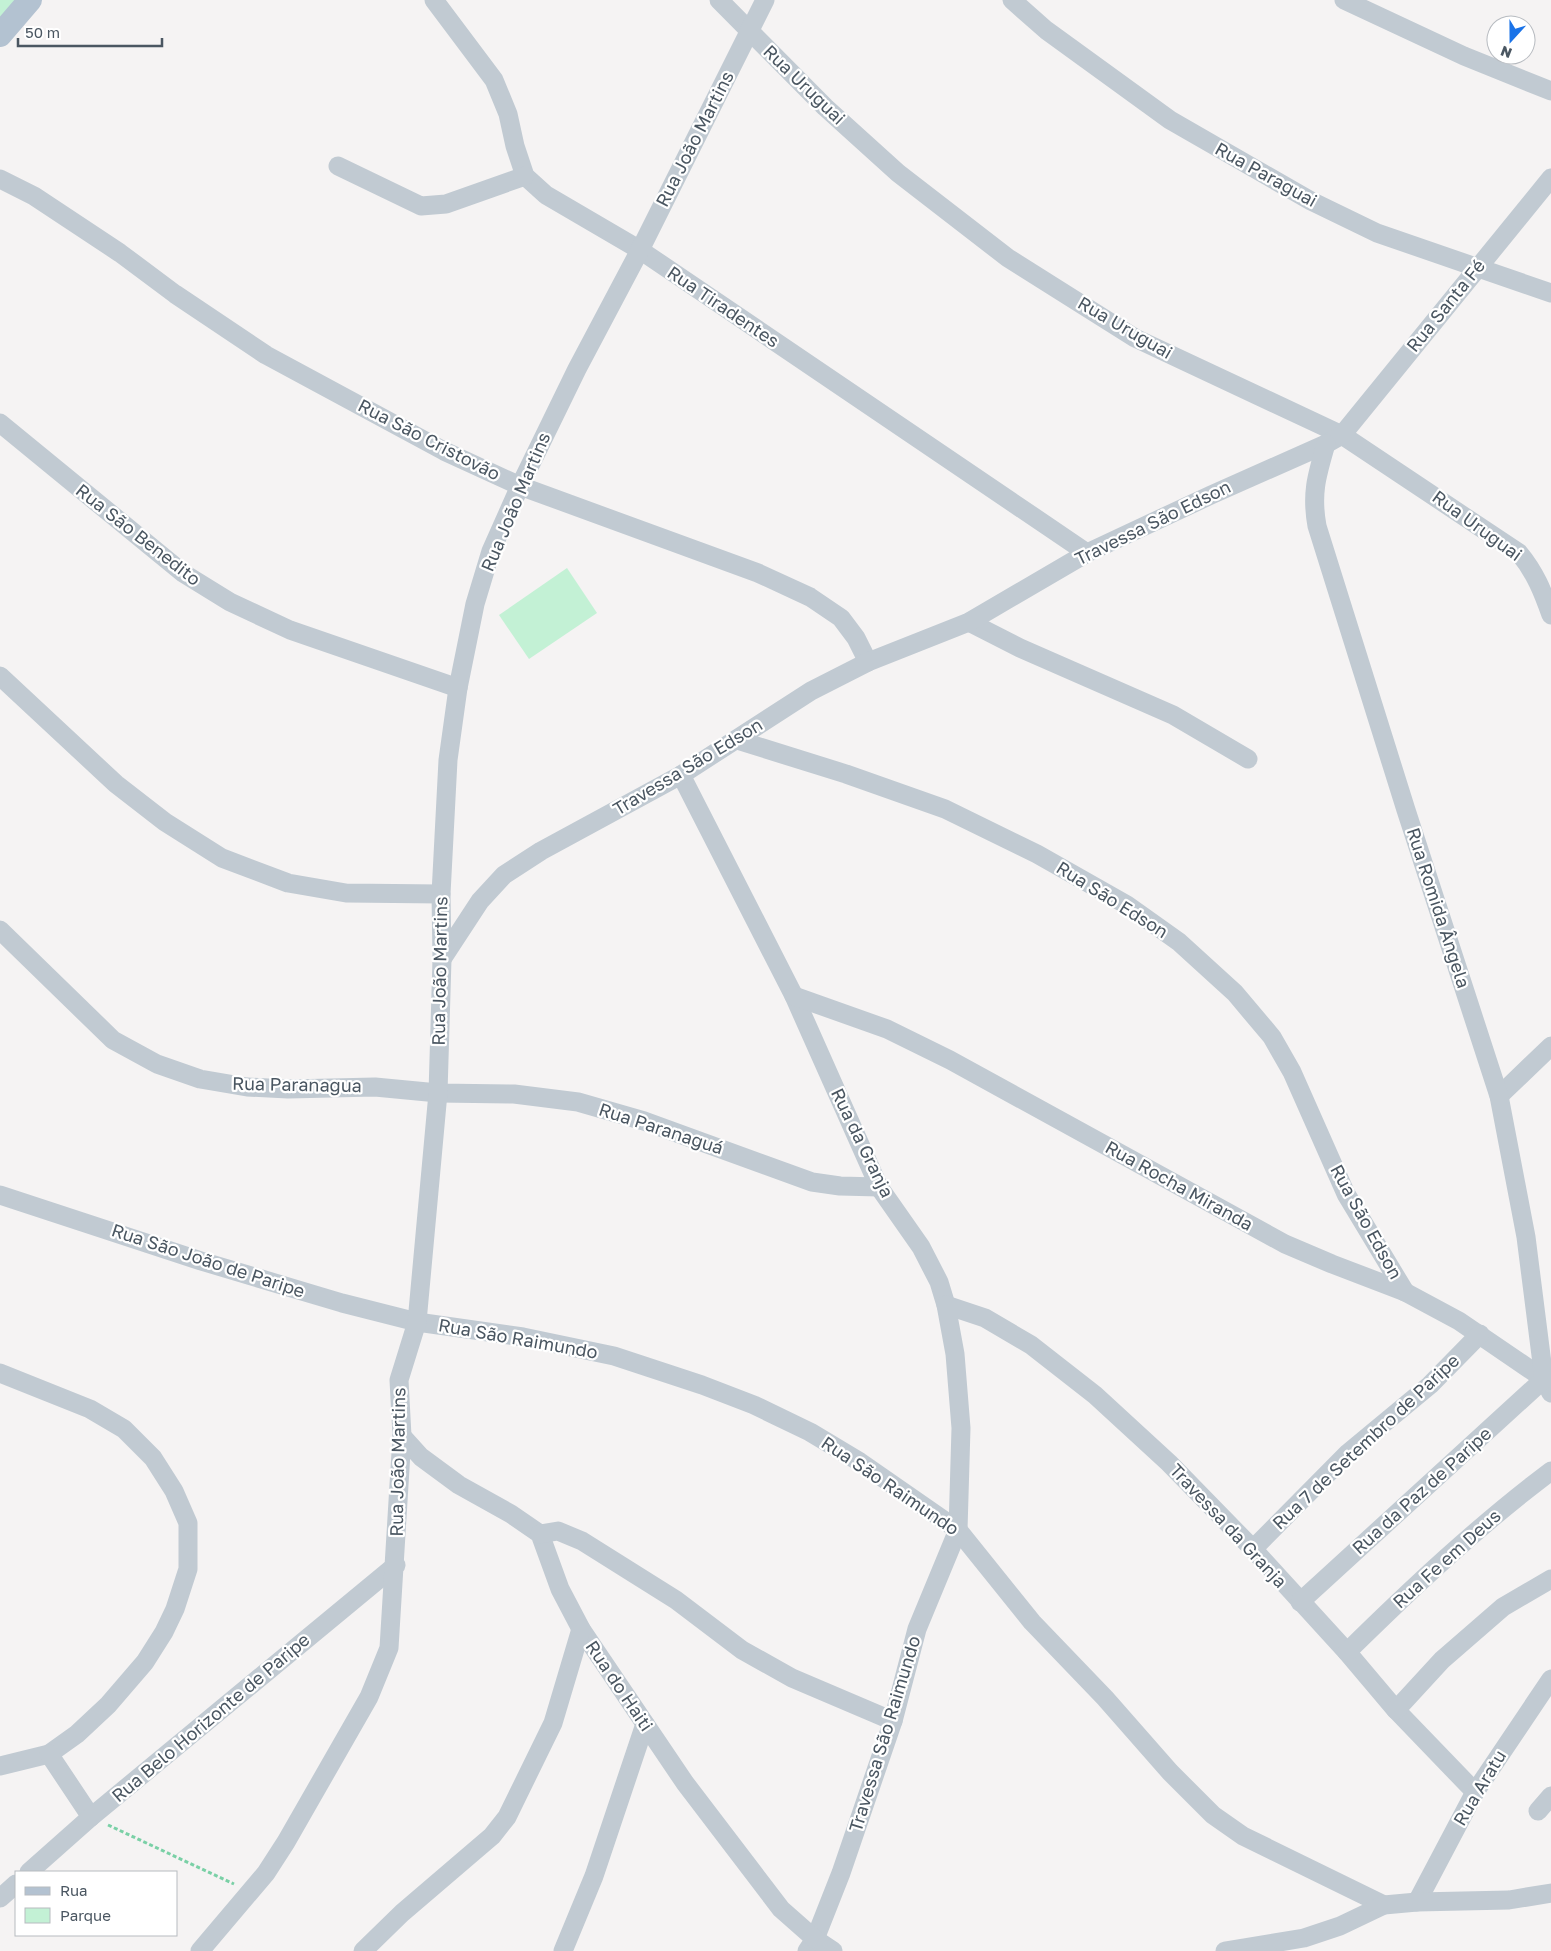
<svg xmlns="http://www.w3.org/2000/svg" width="1551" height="1951" viewBox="0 0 1551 1951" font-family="'Golos Text',sans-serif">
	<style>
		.green { fill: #c3f1d5 }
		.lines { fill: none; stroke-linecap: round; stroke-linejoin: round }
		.path { stroke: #7ad0a6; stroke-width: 3; stroke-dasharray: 4 2.5; stroke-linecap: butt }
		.minor { stroke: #c1cad2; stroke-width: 19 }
		.major { stroke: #b3c2d1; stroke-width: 24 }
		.labels { text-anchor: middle; stroke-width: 4.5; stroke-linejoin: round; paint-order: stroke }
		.street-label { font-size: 18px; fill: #4a5661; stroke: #fff }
	</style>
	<rect width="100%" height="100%" fill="#f5f3f3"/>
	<!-- green -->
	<g class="green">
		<polygon points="0,0 17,0 0,19"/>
		<polygon points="567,568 597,613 529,659 499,615"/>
	</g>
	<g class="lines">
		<!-- path -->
		<polyline class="path" points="108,1825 234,1884"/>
		<!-- minor -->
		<g class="minor">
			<polyline points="434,0 494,80 508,114 515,146 525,176 546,195 640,250 1087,553"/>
			<path d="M719 0 825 107 898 173 1008 258 1135 338 1342 435 1519 553C1535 572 1543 592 1551 615"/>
			<polyline points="1012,0 1046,30 1170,120 1311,201 1377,233 1551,293"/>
			<polyline points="1344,0 1464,56 1551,91"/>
			<polyline points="338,166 421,206 446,204 525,176"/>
			<polyline points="0,179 34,196 120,253 175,294 266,355 444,451 520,486 758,573 810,597 841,618 856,638 868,662"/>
			<polyline points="0,423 183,573 230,602 290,630 458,688"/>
			<polyline points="969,622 1020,648 1173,715 1248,759"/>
			<polyline points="0,676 116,784 165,822 222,858 288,883 346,893 441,894"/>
			<polyline points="737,740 846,774 945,809 1037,854 1127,905 1179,942 1235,993 1272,1037 1292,1072 1346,1194 1405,1292"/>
			<polyline points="681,775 794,996 879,1187 921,1247 939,1282 946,1305 955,1354 961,1428 958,1530 917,1629 893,1721 841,1873 815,1939 807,1951"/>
			<polyline points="0,930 113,1040 157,1064 200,1079 247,1087 288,1089 375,1087 438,1093 514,1094 578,1102 644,1121 812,1182 840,1186 879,1187"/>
			<polyline points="442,959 480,901 504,875 541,851 681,775 811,691 868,662 969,622 1087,553 1211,495 1326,444 1342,435 1551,178"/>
			<polyline points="794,996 887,1029 950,1060 1285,1244 1332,1264 1405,1292 1459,1321 1544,1379 1551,1393"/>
			<polyline points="1499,1096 1551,1046"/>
			<polyline points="0,1195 201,1261 342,1303 417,1322 523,1337 614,1356 702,1385 754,1405 810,1432 860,1462 958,1530 1032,1622 1105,1698 1170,1772 1213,1815 1243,1836 1384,1905"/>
			<polyline points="946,1305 985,1318 1031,1345 1095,1395 1169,1463 1253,1549 1347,1652 1396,1710 1475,1792"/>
			<polyline points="0,1373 90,1409 124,1429 153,1458 174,1491 188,1523 188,1569 175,1609 164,1632 145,1662 108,1705 77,1734 49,1754 0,1766"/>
			<polyline points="402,1436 421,1457 459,1485 511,1514 540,1534 560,1589 581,1629 685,1783 781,1909 815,1939 833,1951"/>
			<polyline points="540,1534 558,1531 582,1541 676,1600 742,1650 792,1678 893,1721"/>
			<polyline points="1253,1549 1348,1453 1430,1385 1480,1334"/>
			<path d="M1300 1602 1544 1379 1526 1237 1499 1096 1406 810 1317 526C1311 493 1317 475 1326 444"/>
			<path d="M1347 1652C1412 1588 1478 1526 1551 1471"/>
			<polyline points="1396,1710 1442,1660 1503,1607 1551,1579"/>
			<polyline points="49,1754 91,1817"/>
			<polyline points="1538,1811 1551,1796"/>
			<polyline points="29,1872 91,1817 396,1565"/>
			<polyline points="0,1898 16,1884"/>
			<polyline points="1417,1902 1475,1792 1551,1679"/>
			<polyline points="200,1951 266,1873 286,1842 369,1697 389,1648 402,1436 399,1380 417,1322 438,1093 442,959 441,894 448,760 458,688 475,604 491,551 520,486 577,369 640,250 765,0"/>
			<polyline points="363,1951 402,1913 492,1836 507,1817 553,1723 581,1629"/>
			<polyline points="563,1951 594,1876 645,1724"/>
			<polyline points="1225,1951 1304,1938 1340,1926 1384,1905 1417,1902 1509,1900 1551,1893"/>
		</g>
		<!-- major -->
		<polyline class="major" points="0,35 30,0"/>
	</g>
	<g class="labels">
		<!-- street labels -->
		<g class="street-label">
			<text transform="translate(804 85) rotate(44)" y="6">Rua Uruguai</text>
			<text transform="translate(695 139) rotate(-63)" y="6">Rua João Martins</text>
			<text transform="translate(1266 175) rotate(29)" y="6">Rua Paraguai</text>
			<text transform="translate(1446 306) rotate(-51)" y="6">Rua Santa Fé</text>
			<text transform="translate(723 307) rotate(34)" y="6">Rua Tiradentes</text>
			<text transform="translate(1125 328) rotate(30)" y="6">Rua Uruguai</text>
			<text transform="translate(429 440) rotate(27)" y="6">Rua São Cristovão</text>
			<text transform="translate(516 502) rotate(-67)" y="6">Rua João Martins</text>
			<text transform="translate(1153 523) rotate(-26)" y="6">Travessa São Edson</text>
			<text transform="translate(1477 526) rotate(36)" y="6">Rua Uruguai</text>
			<text transform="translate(138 535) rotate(38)" y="6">Rua São Benedito</text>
			<text transform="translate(688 767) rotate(-31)" y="6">Travessa São Edson</text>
			<text transform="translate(1112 900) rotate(32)" y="6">Rua São Edson</text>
			<text transform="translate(1438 908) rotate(72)" y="6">Rua Romida Ângela</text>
			<text transform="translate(440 971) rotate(-89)" y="6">Rua João Martins</text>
			<text transform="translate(297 1085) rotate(1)" y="6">Rua Paranagua</text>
			<text transform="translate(661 1129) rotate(18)" y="6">Rua Paranaguá</text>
			<text transform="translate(862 1143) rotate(64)" y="6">Rua da Granja</text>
			<text transform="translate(1179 1186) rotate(29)" y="6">Rua Rocha Miranda</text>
			<text transform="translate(1366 1222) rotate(61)" y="6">Rua São Edson</text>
			<text transform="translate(208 1261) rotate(18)" y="6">Rua São João de Paripe</text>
			<text transform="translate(518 1339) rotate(10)" y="6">Rua São Raimundo</text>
			<text transform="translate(1366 1442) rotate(-43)" y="6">Rua 7 de Setembro de Paripe</text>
			<text transform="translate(398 1462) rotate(-89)" y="6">Rua João Martins</text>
			<text transform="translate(890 1486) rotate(34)" y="6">Rua São Raimundo</text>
			<text transform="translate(1422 1491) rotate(-42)" y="6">Rua da Paz de Paripe</text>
			<text transform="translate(1228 1526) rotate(47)" y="6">Travessa da Granja</text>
			<text transform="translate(1447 1559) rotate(-42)" y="6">Rua Fe em Deus</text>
			<text transform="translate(619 1686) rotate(56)" y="6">Rua do Haiti</text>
			<text transform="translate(211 1718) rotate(-40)" y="6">Rua Belo Horizonte de Paripe</text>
			<text transform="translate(885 1734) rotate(-73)" y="6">Travessa São Raimundo</text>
			<text transform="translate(1480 1788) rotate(-59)" y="6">Rua Aratu</text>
		</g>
	</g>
	<!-- legend -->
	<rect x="15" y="1871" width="162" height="65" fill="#ffffff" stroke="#b7bbc0"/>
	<rect x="25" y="1887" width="25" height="8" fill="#b3c2d1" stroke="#b7bbc0"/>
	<text x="60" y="1896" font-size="15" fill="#4a5661">Rua</text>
	<rect x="25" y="1908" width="25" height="15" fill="#c3f1d5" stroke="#b7bbc0"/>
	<text x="60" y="1921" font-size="15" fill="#4a5661">Parque</text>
	<!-- north arrow -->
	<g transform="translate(1511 40) rotate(201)"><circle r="24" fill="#ffffff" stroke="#b7bbc0"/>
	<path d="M0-4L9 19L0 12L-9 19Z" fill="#1a73e8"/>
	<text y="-8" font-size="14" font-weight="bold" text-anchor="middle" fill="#4a5661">N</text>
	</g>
	<!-- scale -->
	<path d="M18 38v8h144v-8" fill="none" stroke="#4a5661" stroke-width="2.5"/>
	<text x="25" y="38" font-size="15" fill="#4a5661" stroke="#ffffff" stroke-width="4" paint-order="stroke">50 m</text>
</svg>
